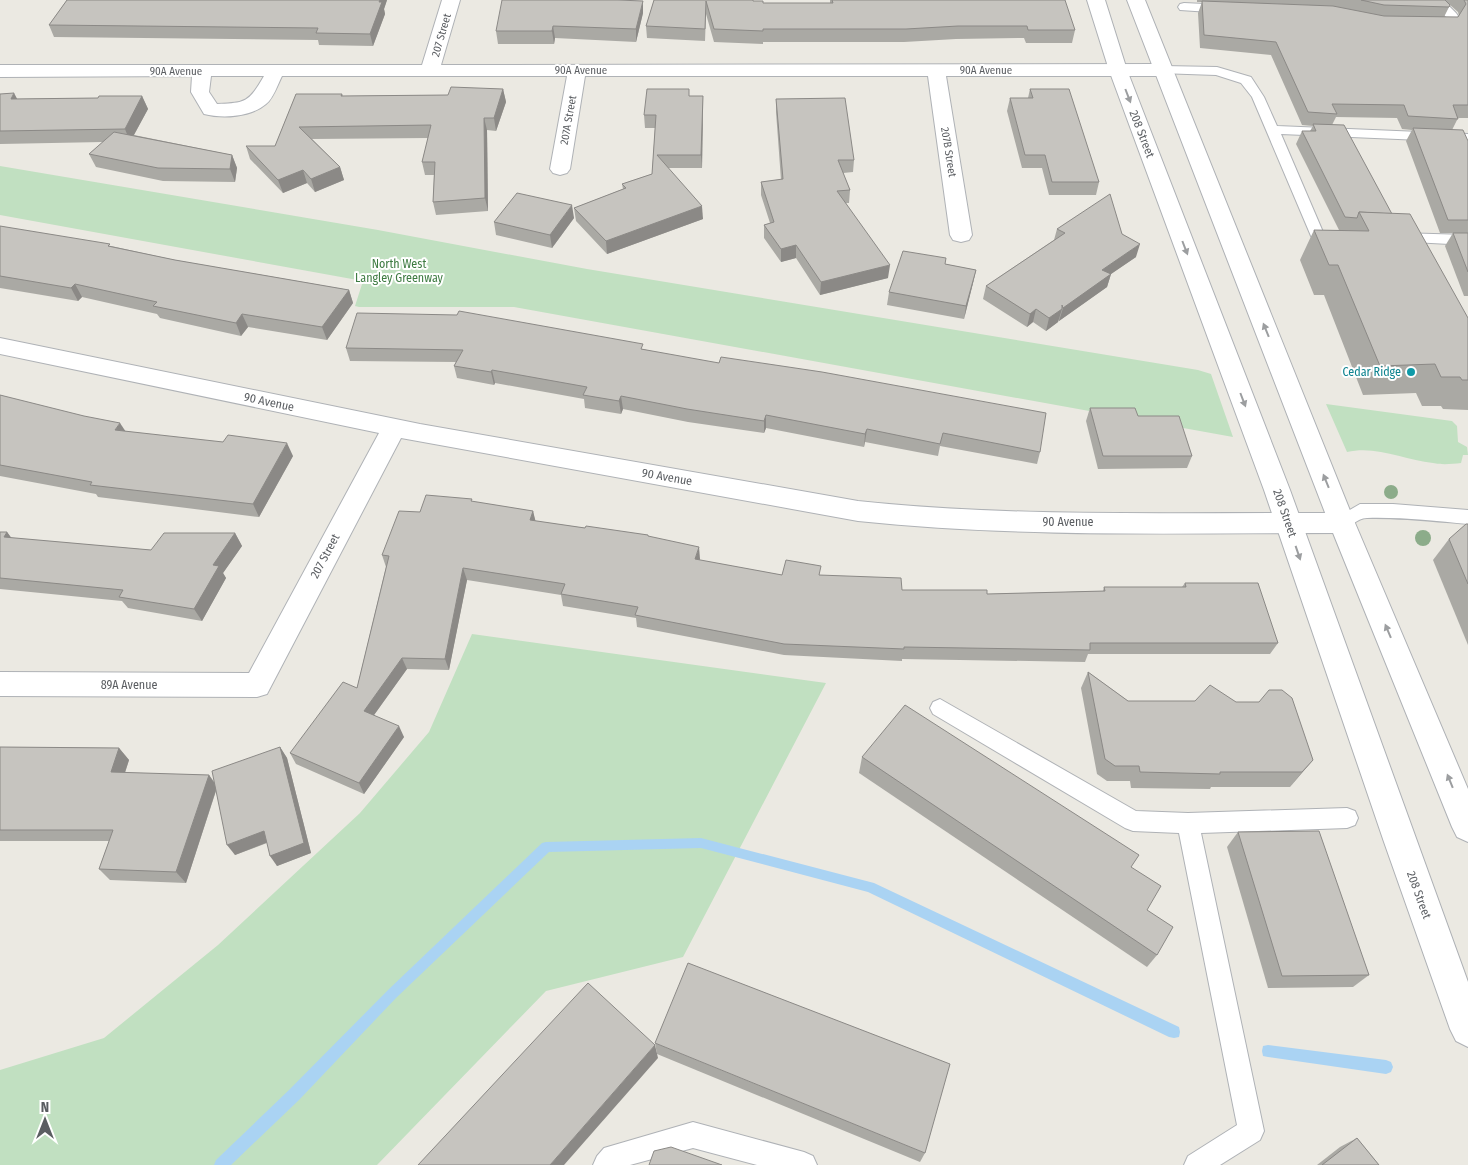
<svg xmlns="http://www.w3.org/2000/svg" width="1468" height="1165" viewBox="0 0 1468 1165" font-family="'Fira Sans Condensed',sans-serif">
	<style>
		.green { fill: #c1e0c1 }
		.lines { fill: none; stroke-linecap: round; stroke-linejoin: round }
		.stream { fill: #aad3f3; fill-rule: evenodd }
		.service-casing { stroke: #afb2b6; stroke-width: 2 }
		.minor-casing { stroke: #afb2b6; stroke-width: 2 }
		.secondary-casing { stroke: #aeb1b5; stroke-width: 2 }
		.service { fill: #fff; fill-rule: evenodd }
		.minor { fill: #fff; fill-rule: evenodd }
		.secondary { fill: #fff; fill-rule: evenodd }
		.tree { fill: #8cac8a }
		.wall { fill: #aaa9a4; fill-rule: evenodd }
		.shaded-wall { fill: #8b8986 }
		.building { fill: #c6c4bf; stroke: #8b8986 }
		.oneway { fill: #9c9ea0 }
		.culture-dot { fill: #0f9aa8; stroke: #fff; stroke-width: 2 }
		.labels { text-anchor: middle; stroke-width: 4; stroke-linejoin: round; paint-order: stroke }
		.far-street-label { font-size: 11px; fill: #5a5d61; stroke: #fff }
		.street-label { font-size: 12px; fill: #5a5d61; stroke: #fff }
		.park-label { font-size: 12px; fill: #3e7b42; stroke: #fff }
		.culture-label { font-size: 12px; fill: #0d838f; stroke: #fff; text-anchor: end }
	</style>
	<rect width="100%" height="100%" fill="#ebe9e2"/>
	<!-- green -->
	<g class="green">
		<polygon points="0,166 378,230 587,269 1198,370 1211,374 1233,437 514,307 359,307 355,306 363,281 0,215"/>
		<path d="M1326 404 1452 421 1457 426 1458 442 1467 447 1468 455H1463L1461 463C1452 464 1442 465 1433 463 1405 460 1376 445 1347 452Z"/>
		<polygon points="472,634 826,683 683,957 546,991 377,1165 0,1165 0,1070 104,1038 218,945 360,813 429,732"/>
	</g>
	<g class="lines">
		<!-- stream -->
		<g class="stream">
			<polygon points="701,838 874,883 1179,1027 1180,1032 1179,1037 1174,1038 1169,1037 868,892 701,848 549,852 396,998 299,1100 231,1165 214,1165 216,1160 289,1090 388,990 542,843 546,842"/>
			<polygon points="1268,1045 1386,1060 1391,1062 1393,1067 1391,1072 1386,1074 1268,1057 1263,1056 1262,1051 1263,1046"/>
		</g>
		<!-- service casing -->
		<g class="service-casing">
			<g id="service">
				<polygon points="1430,0 1443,0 1456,13 1458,16 1452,28 1427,28 1425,25 1427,22 1444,21 1446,17"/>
				<polygon points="1184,3 1225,5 1231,9 1225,13 1180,10 1178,7 1180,4"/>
				<path d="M1163 66 1217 67 1251 77 1264 97 1277 126 1468 134V142L1281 134 1323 232 1342 234 1344 237 1342 240C1333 243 1322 242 1313 239L1311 236 1252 97 1241 83 1216 75 1159 73 1157 70 1159 67Z"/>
				<polygon points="1399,233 1468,235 1468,245 1394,241 1392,238 1394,235"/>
				<path d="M1360 504H1393L1468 510V524C1434 521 1401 517 1367 518 1354 518 1350 532 1336 528L1333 523 1336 518Z"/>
				<polygon points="940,699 1136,811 1188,813 1347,808 1355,811 1358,818 1355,825 1347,828 1201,833 1264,1131 1260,1140 1220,1165 1184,1165 1188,1156 1237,1125 1179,833 1133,831 1125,828 933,714 930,708 933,702"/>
				<polygon points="693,1122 804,1152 813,1156 817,1165 757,1165 693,1148 630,1165 593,1165 597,1156 604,1148"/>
			</g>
		</g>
		<!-- minor casing -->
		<g class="minor-casing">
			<g id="minor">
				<path d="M442 0H460L441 65 1163 64 1170 66 1172 70 1170 74 1163 76H946L972 235 969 240 961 242 953 240 950 235 928 76H585L570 169 567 173 560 175 553 173 550 169 567 76H282C278 84 273 99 266 104 251 117 223 119 204 114L191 92 192 76 0 77V65H422ZM211 76H264C249 102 246 103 217 104L209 92Z"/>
				<path d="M0 338 420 424 858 501C1019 518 1181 512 1342 513L1351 516 1355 523 1351 530 1342 533C1181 533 1019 538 858 521L401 438 267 694 257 697 0 696V672L249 673 379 433 0 354Z"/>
			</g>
		</g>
		<!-- secondary casing -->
		<g class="secondary-casing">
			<g id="secondary">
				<polygon points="1087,0 1105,0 1127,70 1290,490 1468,982 1468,1047 1456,1041 1450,1029 1384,842 1264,490 1109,70"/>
				<polygon points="1127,0 1145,0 1355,523 1468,789 1468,842 1457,837 1452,827 1329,523"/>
			</g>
		</g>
		<!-- service -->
		<use href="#service" class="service"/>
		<!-- minor -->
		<use href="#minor" class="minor"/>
		<!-- secondary -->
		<use href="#secondary" class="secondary"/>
	</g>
	<!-- trees -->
	<g class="tree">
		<circle cx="1391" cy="492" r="7"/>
		<circle cx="1423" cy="538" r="8"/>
	</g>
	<!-- wall -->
	<g class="wall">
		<polygon points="67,0 387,0 384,9 385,14 373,46 319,45 318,40 54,37 49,25"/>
		<polygon points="654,0 754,1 763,3 830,3 830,0 882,0 1075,30 1072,43 1026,43 1024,38 956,39 904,42 763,42 763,44 714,42 706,14 705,41 647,38 646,26"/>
		<path d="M1197 0H1468V118H1458L1452 130 1468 141V233H1440L1406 141 1412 130 1402 129 1397 118 1336 117 1332 125 1392 214 1468 318V410L1443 409 1441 406H1422L1416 393 1363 395 1324 295H1314L1300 260 1314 230H1339L1296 144 1302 131H1310L1313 126 1302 125 1271 55 1200 48 1198 13 1202 2H1197ZM1449 4 1458 12 1459 16 1458 17H1444L1450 5Z"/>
		<polygon points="643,13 636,42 555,38 554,44 498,44 496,31"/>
		<polygon points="503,89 506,102 496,131 487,130 488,211 436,215 433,202 434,175 425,175 422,162 428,138 312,139 340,167 344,180 315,192 307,183 283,193 250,159 246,146 275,146 296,94 342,94 343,96 448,95"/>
		<polygon points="689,89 689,96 703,96 702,168 668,168 703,219 607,254 576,221 574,208 623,189 622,184 652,174 655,128 645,128 644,115"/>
		<polygon points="1030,89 1099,182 1096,195 1049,195 1042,168 1022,168 1007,111 1010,98 1028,98"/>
		<polygon points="0,94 17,99 98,98 142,96 148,109 134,135 232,155 237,168 235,182 163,181 96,167 89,154 103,142 0,144"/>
		<polygon points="776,99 854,160 853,172 843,173 850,190 849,203 846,203 888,278 820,295 796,258 781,262 764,238 764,225 770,223 761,195 761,182 781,180 776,112"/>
		<polygon points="574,218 552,248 496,235 494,222"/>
		<polygon points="0,226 111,246 175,260 349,290 353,303 327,340 248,327 241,336 160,318 157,314 82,297 78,301 0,288"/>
		<polygon points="1057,229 1122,234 1136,257 1111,274 1107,287 1059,321 1059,319 1058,322 1046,331 1033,322 1027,327 983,299 986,286 1054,240"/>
		<polygon points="1453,233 1468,233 1468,296 1464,296 1445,246"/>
		<polygon points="945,264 976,270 973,283 964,319 887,305 889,292"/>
		<polygon points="346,348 643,349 1040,452 1037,464 940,446 938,456 865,442 864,447 766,428 764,433 688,422 623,409 621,414 585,408 584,399 495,383 494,385 457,378 454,366 456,362 350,361"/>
		<polygon points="0,395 125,431 293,456 259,517 98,497 96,494 0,476"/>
		<polygon points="1090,408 1138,416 1192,456 1187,468 1098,469 1086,421"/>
		<polygon points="473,502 533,511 535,521 585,528 648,535 648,537 700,559 699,560 782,575 820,575 902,590 987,594 1103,591 1104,587 1182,587 1185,583 1278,643 1270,654 1088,654 1085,662 902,659 902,661 784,655 637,627 636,618 563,606 561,595 467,580 449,670 407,669 374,715 404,737 364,794 296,764 290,753 357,688 386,567 382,555 420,512"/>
		<polygon points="1468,524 1468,645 1433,560 1449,539"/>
		<polygon points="0,532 7,532 11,538 151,550 235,533 242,546 223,573 226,578 202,621 128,608 122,601 0,589"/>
		<polygon points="1088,672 1128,701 1313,760 1290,787 1211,787 1210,789 1131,788 1130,781 1107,781 1097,774 1081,688"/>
		<polygon points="0,747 119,748 129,760 125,773 209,775 215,783 280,747 287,758 311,853 277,866 267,843 235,855 216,791 186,883 110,880 99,869 109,841 0,841"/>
		<polygon points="862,757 1131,867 1157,955 1147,967 859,773"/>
		<polygon points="1238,832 1369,975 1353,987 1268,988 1227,847"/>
		<polygon points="655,1043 925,1153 920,1162 657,1054"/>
		<polygon points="1357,1138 1379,1165 1317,1165 1340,1147"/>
	</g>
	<!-- shaded-wall -->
	<g class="shaded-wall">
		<polygon points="380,0 387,0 384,9 385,14 373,46 370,34"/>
		<polygon points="643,1 643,13 636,42 636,29"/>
		<polygon points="553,26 555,38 554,44 552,31"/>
		<polygon points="503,89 506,102 496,131 494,118"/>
		<polygon points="14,93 21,106 11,99"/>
		<polygon points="142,96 148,109 130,142 125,129"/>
		<polygon points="703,96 703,109 702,168 701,155"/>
		<polygon points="484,118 487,130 488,211 485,198"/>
		<polygon points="232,155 237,168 235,182 230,169"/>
		<polygon points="340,167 344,180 315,192 311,179"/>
		<polygon points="303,170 307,183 283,193 278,180"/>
		<polygon points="572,205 574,218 552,248 550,235"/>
		<polygon points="702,206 703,219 607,254 606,241"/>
		<polygon points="1140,244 1136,257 1111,274 1107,287 1059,321 1063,308 1102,270"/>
		<polygon points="796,245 796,258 781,262 781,249"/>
		<polygon points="890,265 888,278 820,295 821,282"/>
		<polygon points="976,270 973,283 964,319 966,306"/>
		<polygon points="75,284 82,297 78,301 71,288"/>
		<polygon points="349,290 353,303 327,340 322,327"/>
		<polygon points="1036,309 1033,322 1027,327 1030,314"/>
		<polygon points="1062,309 1058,322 1046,331 1049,318"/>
		<polygon points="242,314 248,327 241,336 236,323"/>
		<polygon points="492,370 495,383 494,385 491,372"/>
		<polygon points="621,396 623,409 621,414 619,401"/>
		<polygon points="766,415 766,428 764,433 764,421"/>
		<polygon points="120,423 128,435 115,430"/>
		<polygon points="867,429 865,442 864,447 865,434"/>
		<polygon points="287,443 293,456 259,517 253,504"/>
		<polygon points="533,511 536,523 530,520"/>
		<polygon points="7,532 16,544 4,537"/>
		<polygon points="235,533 242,546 223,573 226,578 202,621 194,609 213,565"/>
		<polygon points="699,547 700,559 696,571 695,559"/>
		<polygon points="463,568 467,580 449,670 445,659"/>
		<polygon points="402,658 407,669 369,722 364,711"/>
		<polygon points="399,726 404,737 364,794 359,783"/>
		<polygon points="280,747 287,758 311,853 277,866 270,856"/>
		<polygon points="119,748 129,760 121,784 111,772"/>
		<polygon points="1313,760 1300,775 1290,787 1302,772"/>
		<polygon points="209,775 217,787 186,883 176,872"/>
		<polygon points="264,831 271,841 235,855 227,845"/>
		<polygon points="655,1045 658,1058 564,1165 550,1165"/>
	</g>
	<!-- building -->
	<g class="building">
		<polygon points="67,0 380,0 379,2 382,2 370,34 316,33 318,28 49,25"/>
		<polygon points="502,0 618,0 643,1 636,29 553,26 552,31 496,31"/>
		<polygon points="654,0 753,0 753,1 763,1 763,3 833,3 832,0 1065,0 1075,30 1028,30 1027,26 958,26 906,29 763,29 763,31 714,29 706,1 705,29 646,26"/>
		<polygon points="1361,0 1445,0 1450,5 1449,7 1384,5"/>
		<polygon points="1464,0 1468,0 1468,105 1453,105 1458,119 1408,116 1404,105 1332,104 1337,114 1308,112 1276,42 1204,35 1202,1 1333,6 1384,16 1458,17 1466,4"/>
		<polygon points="451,87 503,89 494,118 484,118 485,198 433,202 435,162 422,162 431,125 299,127 340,167 311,179 303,170 278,180 246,146 275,146 296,94 342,94 341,96 448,95"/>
		<polygon points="647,89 689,89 689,96 703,96 701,155 657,155 702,206 606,241 574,208 626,188 622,184 652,174 656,115 644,115"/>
		<polygon points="1030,89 1069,89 1099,182 1052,182 1045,155 1025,155 1010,98 1033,98"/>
		<polygon points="14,93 11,99 98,98 99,96 142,96 125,129 0,131 0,94"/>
		<polygon points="845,98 854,160 838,160 850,190 837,191 890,265 821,282 796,245 781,249 764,225 774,222 761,182 783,179 776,99"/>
		<polygon points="1313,124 1344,125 1392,214 1359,212 1357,218 1345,217 1302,131 1316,131"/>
		<polygon points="1413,128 1463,130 1468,141 1468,220 1448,220"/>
		<polygon points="114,132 232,155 230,169 158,168 89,154"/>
		<polygon points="517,193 572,205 550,235 494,222"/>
		<polygon points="1110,194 1122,234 1140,244 1102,270 1111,274 1063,308 1062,305 1062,309 1049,318 1036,309 1030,314 986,286 1065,233 1057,229"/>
		<polygon points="1359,212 1410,214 1468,318 1468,380 1462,380 1460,377 1441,377 1435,364 1380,366 1338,265 1329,265 1314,230 1369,231"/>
		<polygon points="0,226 110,244 108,246 175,260 349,290 322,327 242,314 236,323 153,306 157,302 75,284 71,288 0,276"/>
		<polygon points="1453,233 1468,233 1468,272"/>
		<polygon points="903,251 946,258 945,264 976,270 966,306 889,292"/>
		<polygon points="459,311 643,344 641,349 719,363 721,357 822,372 1046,413 1040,452 943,433 940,444 867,429 865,434 766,415 764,421 687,409 621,396 619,401 583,395 587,387 492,370 491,372 454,366 463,350 346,348 357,313 457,315"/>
		<polygon points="0,395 84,416 120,423 115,430 223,442 228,435 287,443 253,504 90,485 92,482 0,465"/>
		<polygon points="1090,408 1135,408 1138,416 1179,416 1192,456 1103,456"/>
		<polygon points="426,495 472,499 471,501 533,511 530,520 585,528 586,526 648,535 648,536 699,547 695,559 782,575 786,560 821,566 819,575 901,578 902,590 987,590 987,594 1105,591 1104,587 1186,587 1185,583 1258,583 1278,643 1090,643 1090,650 904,647 904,649 784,644 635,615 638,607 561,594 565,584 463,568 445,659 402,658 364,711 399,726 359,783 290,753 343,682 357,688 389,556 382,555 399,511 420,512"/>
		<polygon points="1466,524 1468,524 1468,584 1449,539"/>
		<polygon points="0,532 7,532 4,537 151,550 164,533 235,533 213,565 219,566 194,609 119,597 123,590 0,578"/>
		<polygon points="1088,672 1128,701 1195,701 1210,685 1236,702 1259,702 1269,690 1282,690 1292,698 1313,760 1302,772 1220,772 1220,774 1140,772 1139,766 1115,766 1105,759"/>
		<polygon points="905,705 1139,855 1131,867 1161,886 1147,910 1173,927 1157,955 862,757"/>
		<polygon points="0,747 119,748 111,772 209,775 176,872 99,869 113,830 0,830"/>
		<polygon points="280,747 304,843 270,856 264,831 227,845 212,771"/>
		<polygon points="1319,831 1369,975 1282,976 1238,832"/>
		<polygon points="688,963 950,1064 925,1153 655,1043"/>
		<polygon points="588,983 655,1045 550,1165 418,1165"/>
		<polygon points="1357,1138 1379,1165 1322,1165"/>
		<polygon points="671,1147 722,1165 649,1165 654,1151"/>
	</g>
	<!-- one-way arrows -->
	<defs><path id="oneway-solid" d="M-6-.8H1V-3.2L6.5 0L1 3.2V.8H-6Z" transform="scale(1.25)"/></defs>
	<g class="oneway">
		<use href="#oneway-solid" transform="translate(1128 96) rotate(69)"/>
		<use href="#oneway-solid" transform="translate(1185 248) rotate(69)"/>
		<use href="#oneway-solid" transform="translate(1266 330) rotate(-112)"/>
		<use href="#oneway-solid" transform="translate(1243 400) rotate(69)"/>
		<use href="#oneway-solid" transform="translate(1326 481) rotate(-112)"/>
		<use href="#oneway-solid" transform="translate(1298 553) rotate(71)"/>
		<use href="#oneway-solid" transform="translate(1388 631) rotate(-113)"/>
		<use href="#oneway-solid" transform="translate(1450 781) rotate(-112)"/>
	</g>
	<!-- markers -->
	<circle class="culture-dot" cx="1411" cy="372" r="5"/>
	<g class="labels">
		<!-- far-street labels -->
		<g class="far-street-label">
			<text transform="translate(441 35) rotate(-74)" y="4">207 Street</text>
			<text x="581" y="74">90A Avenue</text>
			<text x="986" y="74">90A Avenue</text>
			<text x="176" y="75">90A Avenue</text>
			<text transform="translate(568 120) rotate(-80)" y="4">207A Street</text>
			<text transform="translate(949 152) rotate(81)" y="4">207B Street</text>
		</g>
		<!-- street labels -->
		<g class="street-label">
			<text transform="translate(1142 134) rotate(69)" y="4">208 Street</text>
			<text transform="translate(269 402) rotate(12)" y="4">90 Avenue</text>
			<text transform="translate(667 477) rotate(10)" y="4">90 Avenue</text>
			<text transform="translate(1285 513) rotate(71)" y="4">208 Street</text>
			<text x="1068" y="526">90 Avenue</text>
			<text transform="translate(325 556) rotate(-62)" y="4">207 Street</text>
			<text x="129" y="689">89A Avenue</text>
			<text transform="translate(1419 895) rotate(70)" y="4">208 Street</text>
		</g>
		<!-- park labels -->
		<g class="park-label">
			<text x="399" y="268">North West<tspan x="399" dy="14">Langley Greenway</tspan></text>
		</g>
		<!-- culture labels -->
		<g class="culture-label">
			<text x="1401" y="376">Cedar Ridge</text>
		</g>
	</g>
	<!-- north arrow -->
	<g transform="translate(45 1120)" stroke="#ffffff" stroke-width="4" paint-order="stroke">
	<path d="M0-4L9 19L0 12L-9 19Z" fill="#5a5d61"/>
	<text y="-8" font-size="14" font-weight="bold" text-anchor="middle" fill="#5a5d61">N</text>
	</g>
</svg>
